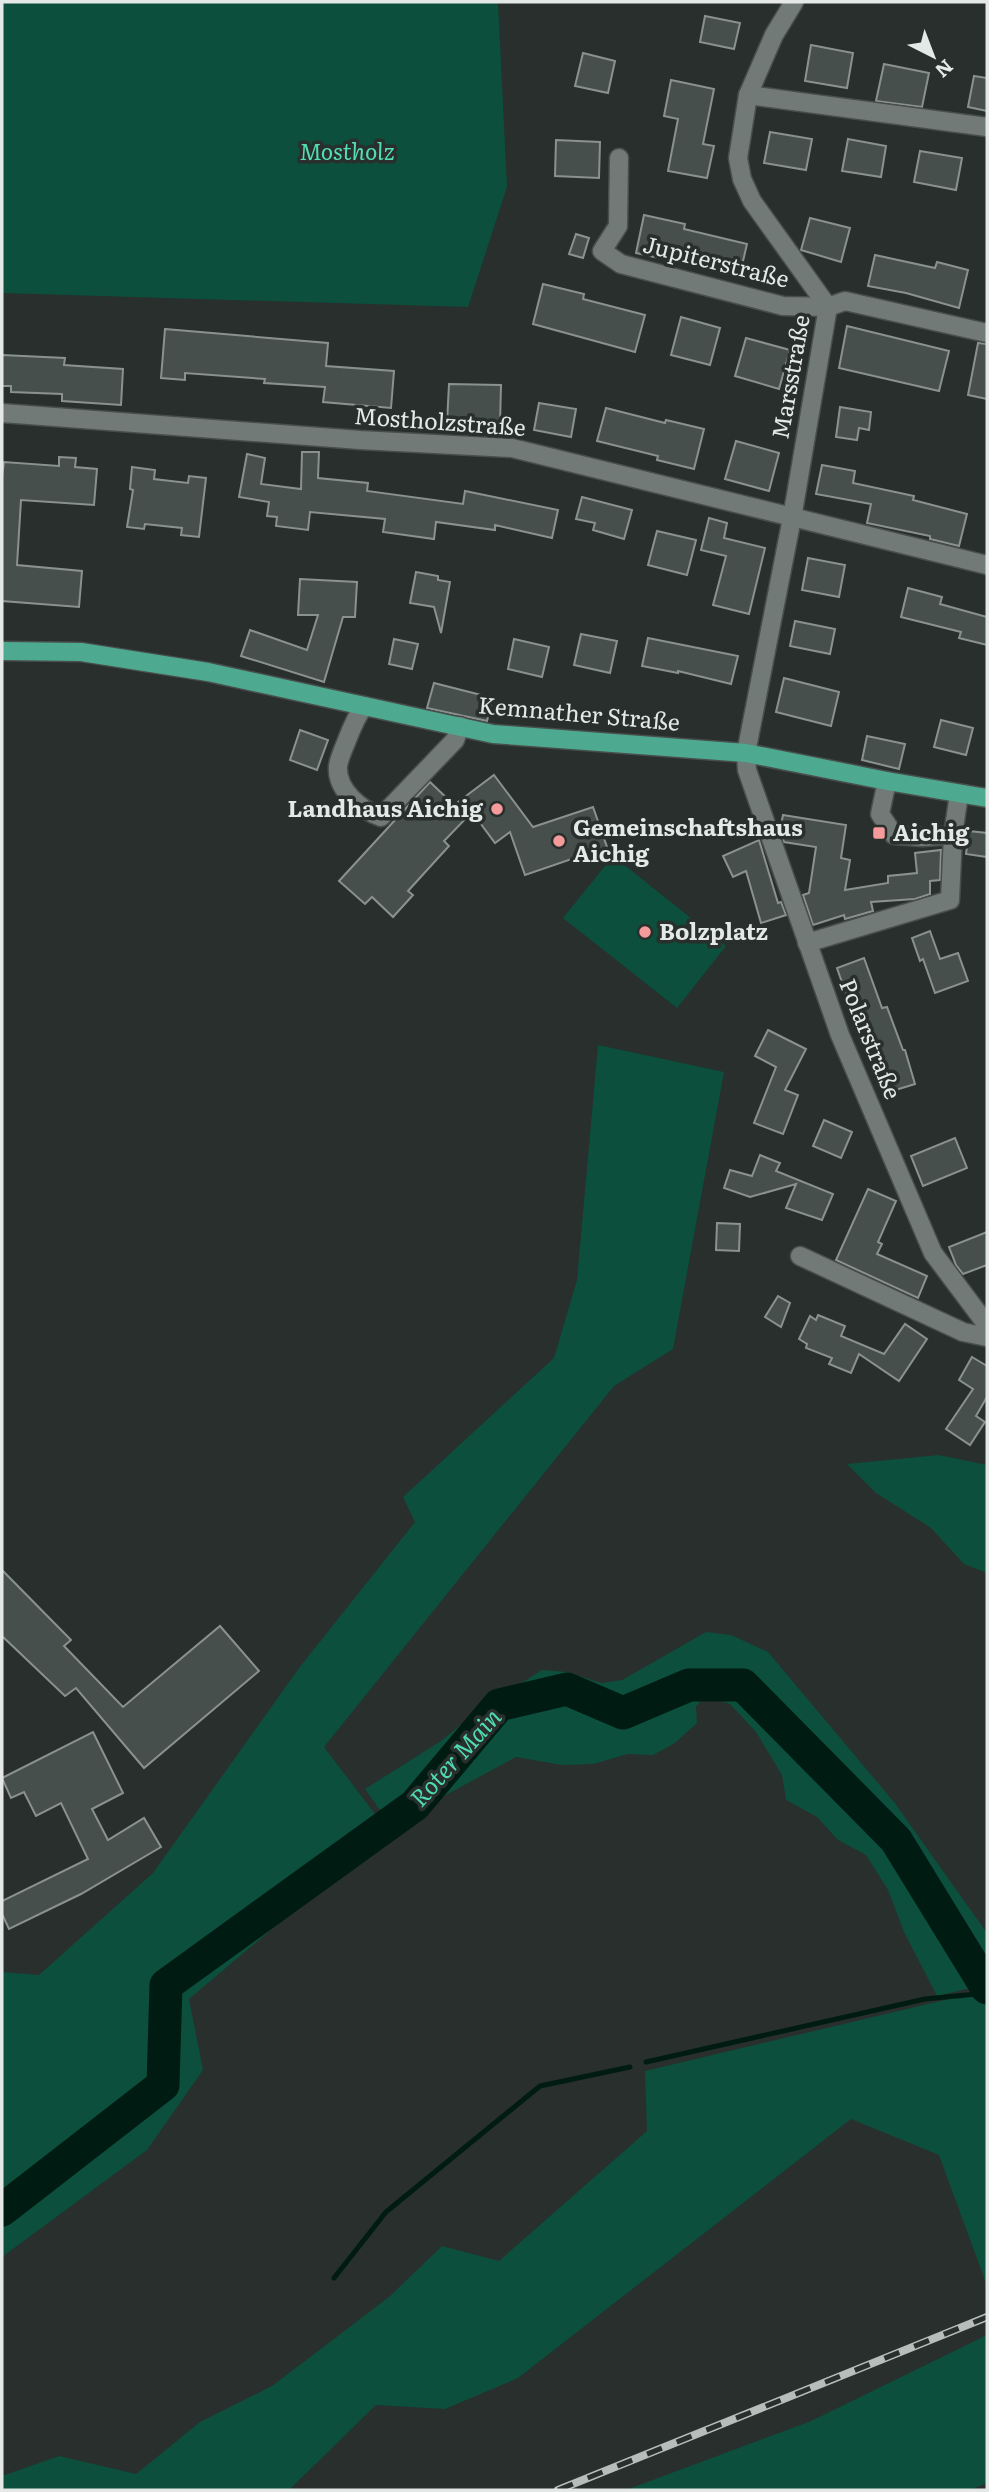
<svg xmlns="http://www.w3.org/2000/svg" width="989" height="2492" viewBox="0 0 989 2492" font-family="Literata,serif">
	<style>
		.green { fill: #0c4f3c }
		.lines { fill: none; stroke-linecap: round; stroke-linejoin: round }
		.stream { stroke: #001c12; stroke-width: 5 }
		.river { stroke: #001c12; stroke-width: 33 }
		.building { fill: #474f4c; stroke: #8a928f; stroke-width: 2 }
		.minor-casing { stroke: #484e4b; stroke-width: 21 }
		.major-casing { stroke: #484e4b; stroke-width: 21 }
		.minor { stroke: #727a77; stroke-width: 18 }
		.major { stroke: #4da98f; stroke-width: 18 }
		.rail-casing { stroke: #b7bdba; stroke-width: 8 }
		.rail { stroke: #282f2c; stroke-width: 5; stroke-dasharray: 16; stroke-linecap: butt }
		.poi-dot { fill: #f59b9c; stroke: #282f2c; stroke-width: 2.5 }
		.labels { text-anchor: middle; stroke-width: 7; stroke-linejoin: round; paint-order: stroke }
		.park-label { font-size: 23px; font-style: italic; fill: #52deb3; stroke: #282f2c }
		.street-label { font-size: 23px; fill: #e4e9e7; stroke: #282f2c }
		.poi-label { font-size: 23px; font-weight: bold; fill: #e4e9e7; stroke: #282f2c; text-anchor: start }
		.water-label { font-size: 24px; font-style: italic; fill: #4fdbb1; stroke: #282f2c }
	</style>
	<rect width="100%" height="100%" fill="#282f2c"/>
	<!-- green -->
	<g class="green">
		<polygon points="2,2 498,2 507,187 468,307 2,293"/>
		<polygon points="613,856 726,946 677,1008 563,918"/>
		<polygon points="598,1045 724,1072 673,1349 614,1386 324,1747 388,1831 189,1999 203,2070 147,2150 2,2257 2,1972 39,1975 153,1873 299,1668 415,1522 403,1497 554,1358 577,1280"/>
		<polygon points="939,1455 987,1465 987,1573 964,1564 931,1528 876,1493 847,1464"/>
		<polygon points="706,1632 731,1635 768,1652 894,1802 987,1933 987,1984 937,1996 904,1932 888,1890 866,1855 838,1840 817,1817 786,1800 782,1775 756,1732 730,1704 706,1697 696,1706 697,1723 675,1743 653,1755 628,1754 593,1764 562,1765 516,1757 433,1802 396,1833 365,1789 441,1741 479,1710 542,1670 567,1672 601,1683 622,1680"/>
		<polygon points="987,1990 987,2286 939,2155 851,2119 518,2378 445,2409 376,2405 289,2490 2,2490 2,2476 59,2456 136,2474 200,2422 272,2386 389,2297 442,2246 499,2261 647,2131 645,2071"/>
		<polygon points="987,2335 987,2483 970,2490 626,2490 811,2421"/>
	</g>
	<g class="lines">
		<!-- stream -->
		<g class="stream">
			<polyline points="646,2062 925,1999 987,1993"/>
			<polyline points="334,2278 386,2212 540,2086 630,2067"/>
		</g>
		<!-- river -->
		<polyline class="river" points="2,2210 163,2085 166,1985 415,1805 499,1705 567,1689 623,1713 689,1685 743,1685 896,1840 987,1988"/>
	</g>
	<!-- building -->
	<g class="building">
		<polygon points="705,16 740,23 734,49 700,42"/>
		<polygon points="811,45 853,53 847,88 805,81"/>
		<polygon points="583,53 615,61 608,93 575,86"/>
		<polygon points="884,64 929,73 922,107 876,101"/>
		<polygon points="974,76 987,78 987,111 968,107"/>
		<polygon points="671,80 714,89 703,144 714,146 707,178 668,171 678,119 664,116"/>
		<polygon points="770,132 812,139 806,170 764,163"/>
		<polygon points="848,139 886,146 881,177 842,171"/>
		<polygon points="556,140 600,142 599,178 555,176"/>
		<polygon points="920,151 962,158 956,190 914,182"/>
		<polygon points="644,215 685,224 684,229 747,244 740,274 677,260 677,262 636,253"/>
		<polygon points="810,218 850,228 841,262 801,250"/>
		<polygon points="576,234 589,238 583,258 569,254"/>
		<polygon points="875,255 935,268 937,262 968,270 959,308 906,293 868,286"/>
		<polygon points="543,284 584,294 583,299 645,315 635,352 533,324"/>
		<polygon points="681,317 720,328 710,365 671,355"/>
		<polygon points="847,326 949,351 939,391 839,368"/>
		<polygon points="165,329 328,343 326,366 394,371 391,408 323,402 325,387 264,383 265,379 185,373 185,380 161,378"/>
		<polygon points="746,338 790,350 779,389 735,376"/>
		<polygon points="978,343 987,344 987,399 968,395"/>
		<polygon points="2,355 65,358 64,365 123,369 121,405 62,401 62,394 11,392 11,386 2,386"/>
		<polygon points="449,384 501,385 500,424 447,423"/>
		<polygon points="539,403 576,409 571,437 534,430"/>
		<polygon points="840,407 871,412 869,430 859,428 857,440 836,437"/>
		<polygon points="606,408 665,423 666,420 704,429 694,469 657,460 658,456 597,441"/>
		<polygon points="736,441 779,453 769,491 725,479"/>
		<polygon points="302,452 319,452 318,478 368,483 367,491 463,504 465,491 558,510 552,538 495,525 495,530 436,522 434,539 383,532 385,519 310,512 308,530 276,526 277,517 267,516 269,502 239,497 247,454 265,458 261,484 301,489"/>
		<polygon points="59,457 76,458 75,467 97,469 94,505 21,500 17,565 82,571 79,607 2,601 2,476 4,462 59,466"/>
		<polygon points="822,465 855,471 853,483 914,496 913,500 967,514 959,546 930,539 930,536 867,523 871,504 816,494"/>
		<polygon points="132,467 155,470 154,479 188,483 189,476 206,478 199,537 181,535 182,528 145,524 144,529 127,527 133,490 130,489"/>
		<polygon points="582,497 632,510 624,539 593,530 595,523 576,519"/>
		<polygon points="709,518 727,523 724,538 765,548 749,614 713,605 726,556 701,550"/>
		<polygon points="657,531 696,540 687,575 648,565"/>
		<polygon points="808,558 845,565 839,597 802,590"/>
		<polygon points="416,572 438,576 438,580 450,582 441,633 434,607 410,603"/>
		<polygon points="300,579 357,582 355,617 343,617 324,682 241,656 250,630 307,650 318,615 298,615"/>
		<polygon points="908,588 942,597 940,604 987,617 987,645 959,638 961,632 901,617"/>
		<polygon points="795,621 835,629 830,654 790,646"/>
		<polygon points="581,634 617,641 610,673 574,665"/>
		<polygon points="648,638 738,656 731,684 678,671 678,673 642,666"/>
		<polygon points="394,639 418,644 412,669 389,664"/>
		<polygon points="514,639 549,647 542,677 508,669"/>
		<polygon points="784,678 839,692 831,726 776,712"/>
		<polygon points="434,683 493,698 487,721 427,708"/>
		<polygon points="941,720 973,728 966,755 934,747"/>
		<polygon points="300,730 328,740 317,770 290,760"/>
		<polygon points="867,736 905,744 899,769 862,760"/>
		<polygon points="494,775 533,827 593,807 607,847 525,875 510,832 495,843 472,812 444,841 449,846 408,891 413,895 393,917 372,897 365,904 339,881 430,782 454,805"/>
		<polygon points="783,815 846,825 841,858 850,860 845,890 888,883 888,876 917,873 915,853 941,850 940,880 930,881 930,894 915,899 871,902 873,911 845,919 844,915 813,925 803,895 809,893 816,847 784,842 780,830"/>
		<polygon points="969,831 987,833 987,857 966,854"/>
		<polygon points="759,840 778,903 781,902 786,915 761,923 746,871 733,877 723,856"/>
		<polygon points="930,931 940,959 958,953 968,981 935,993 923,959 920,961 912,938"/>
		<polygon points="864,958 882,1008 887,1007 903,1050 905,1050 915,1084 889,1092 875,1043 870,1045 852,995 847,997 837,968"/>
		<polygon points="768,1030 806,1049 785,1090 798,1095 783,1134 754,1123 776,1067 755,1056"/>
		<polygon points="824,1120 852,1132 841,1158 813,1146"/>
		<polygon points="955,1138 967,1168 923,1186 911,1156"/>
		<polygon points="760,1155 780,1163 776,1171 833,1194 822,1220 786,1208 796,1184 750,1197 724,1188 730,1170 752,1176"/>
		<polygon points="868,1189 896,1201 878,1242 882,1244 877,1254 927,1276 918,1298 836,1260"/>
		<polygon points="717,1223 740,1224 739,1251 716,1250"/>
		<polygon points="987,1232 987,1265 963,1274 956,1265 949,1247"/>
		<polygon points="778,1296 790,1303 781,1327 765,1317"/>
		<polygon points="818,1315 845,1326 841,1336 884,1354 905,1324 927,1339 899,1381 859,1354 851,1373 829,1364 832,1358 806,1348 807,1344 799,1339 810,1316 816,1320"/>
		<polygon points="972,1357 987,1366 987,1397 976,1416 985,1422 970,1445 946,1429 973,1389 959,1380"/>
		<polygon points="2,1570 71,1640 64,1646 123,1707 220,1626 259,1671 144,1768 76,1688 65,1696 2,1636"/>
		<polygon points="93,1732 123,1793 92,1809 108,1840 144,1818 161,1847 81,1894 9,1929 2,1914 2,1901 88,1859 61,1803 36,1816 24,1792 11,1798 2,1778"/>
	</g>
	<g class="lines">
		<!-- minor casing -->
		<g class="minor-casing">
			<g id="minor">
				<polyline points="794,2 774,35 748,95 738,158 742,179 752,201 828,307 792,518 746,753 747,770 840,1035 933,1253 987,1325"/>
				<polyline points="748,95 987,127"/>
				<polyline points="619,158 618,226 602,251 621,264 783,306 828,307 845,301 987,333"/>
				<polyline points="2,413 360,440 512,448 987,565"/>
				<path d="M364 706C356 717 352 727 347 740 344 748 339 758 338 766 336 790 361 810 381 817L455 740 460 726"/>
				<polyline points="887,781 880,814 894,835 922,837 953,835 959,794"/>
				<polyline points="807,943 950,900 953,835"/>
				<polyline points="800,1256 963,1332 987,1337"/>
			</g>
		</g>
		<!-- major casing -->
		<g class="major-casing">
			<polyline id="major" points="2,651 81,652 208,672 493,734 746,753 887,781 987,798"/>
		</g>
		<!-- minor -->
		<use href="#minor" class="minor"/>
		<!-- major -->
		<use href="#major" class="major"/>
		<!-- rail casing -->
		<g class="rail-casing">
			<polyline id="rail" points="558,2490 987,2317"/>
		</g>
		<!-- rail -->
		<use href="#rail" class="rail"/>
	</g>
	<!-- markers -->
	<g class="poi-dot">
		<circle cx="497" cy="809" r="7"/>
		<rect x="872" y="826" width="14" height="14" rx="3.5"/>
		<circle cx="559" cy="841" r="7"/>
		<circle cx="645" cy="932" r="7"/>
	</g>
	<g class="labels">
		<!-- park labels -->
		<g class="park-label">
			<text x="347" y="160">Mostholz</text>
		</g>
		<!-- street labels -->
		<g class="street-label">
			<text transform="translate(716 262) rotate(14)" y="8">Jupiterstraße</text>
			<text transform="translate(791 377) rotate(-80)" y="8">Marsstraße</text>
			<text transform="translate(440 422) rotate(4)" y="8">Mostholzstraße</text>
			<text transform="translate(579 714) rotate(5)" y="8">Kemnather Straße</text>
			<text transform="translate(870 1039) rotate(68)" y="8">Polarstraße</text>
		</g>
		<!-- poi labels -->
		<g class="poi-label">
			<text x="483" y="817" text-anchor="end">Landhaus Aichig</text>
			<text x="573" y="836">Gemeinschaftshaus<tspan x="573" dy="26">Aichig</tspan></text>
			<text x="893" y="841">Aichig</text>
			<text x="659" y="940">Bolzplatz</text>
		</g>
		<!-- water labels -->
		<g class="water-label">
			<text transform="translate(456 1758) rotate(-48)" y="8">Roter Main</text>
		</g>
	</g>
	<!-- border -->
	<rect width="989" height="2492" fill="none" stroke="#e4e9e7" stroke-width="7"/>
	<!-- north arrow -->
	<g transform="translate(933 56) rotate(138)" stroke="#282f2c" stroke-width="5" paint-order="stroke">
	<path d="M0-5L12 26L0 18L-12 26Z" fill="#e4e9e7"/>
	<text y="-10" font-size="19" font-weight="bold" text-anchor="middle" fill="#e4e9e7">N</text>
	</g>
</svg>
